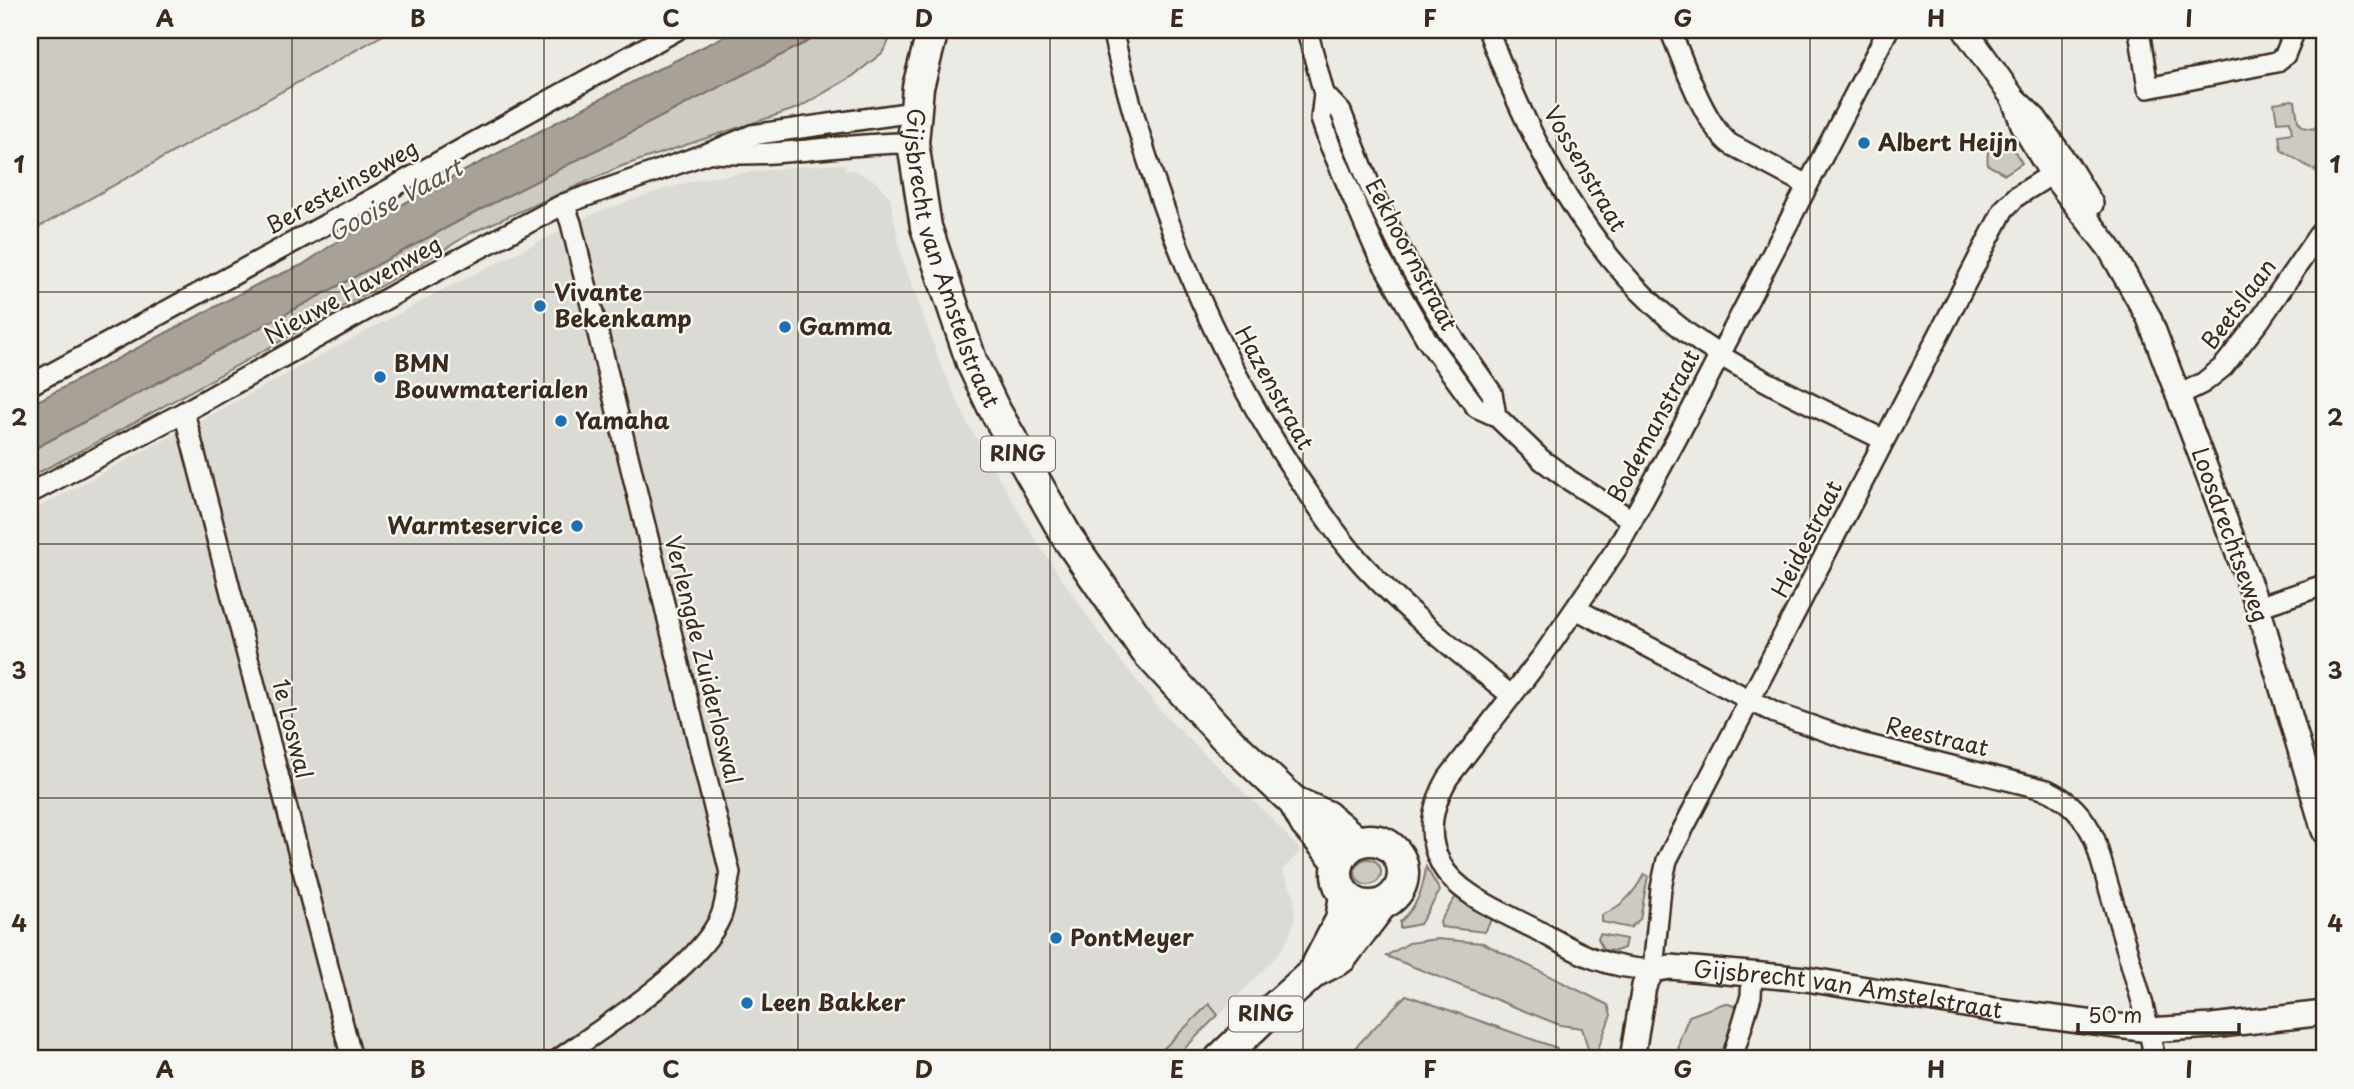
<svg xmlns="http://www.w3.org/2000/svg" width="2354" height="1089" viewBox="0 0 2354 1089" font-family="'Playpen Sans',sans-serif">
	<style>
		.built { fill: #dcdad4 }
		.green { fill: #cdcac4; stroke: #847a71; stroke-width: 2 }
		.water { fill: #a8a198; stroke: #7c7167; stroke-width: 2 }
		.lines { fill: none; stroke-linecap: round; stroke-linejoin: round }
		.minor-casing { stroke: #3b2a1e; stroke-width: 24 }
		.tertiary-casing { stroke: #3b2a1e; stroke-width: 28 }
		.primary-casing { stroke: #3b2a1e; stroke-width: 35 }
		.minor { stroke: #f6f6f2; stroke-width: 19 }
		.tertiary { stroke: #f6f6f2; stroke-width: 23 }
		.primary { stroke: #f6f6f2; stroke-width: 30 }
		.grid { fill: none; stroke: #3b2a1e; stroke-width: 2; stroke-opacity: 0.55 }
		.poi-dot { fill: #1f6fb2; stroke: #f6f6f2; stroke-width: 2.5 }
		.labels { text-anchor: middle; stroke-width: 5; stroke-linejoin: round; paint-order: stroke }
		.shield { fill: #f6f6f2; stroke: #73675e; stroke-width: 2 }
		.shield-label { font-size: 21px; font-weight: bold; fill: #3b2a1e }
		.poi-label { font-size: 23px; font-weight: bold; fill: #3b2a1e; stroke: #f6f6f2; text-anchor: start }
		.street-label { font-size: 23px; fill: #3b2a1e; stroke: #f6f6f2 }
		.water-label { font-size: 24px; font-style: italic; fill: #615449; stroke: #f6f6f2 }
		.neatline { fill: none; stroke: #3b2a1e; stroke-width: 2.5 }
		.grid-label { font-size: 23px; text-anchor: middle; font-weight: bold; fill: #3b2a1e }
	</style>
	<rect width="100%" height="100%" fill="#ebeae5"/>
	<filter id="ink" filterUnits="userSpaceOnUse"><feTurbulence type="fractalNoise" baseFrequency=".0143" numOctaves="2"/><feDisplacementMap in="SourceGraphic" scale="14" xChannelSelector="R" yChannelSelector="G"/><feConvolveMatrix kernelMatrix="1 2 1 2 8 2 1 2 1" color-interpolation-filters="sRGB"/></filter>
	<g filter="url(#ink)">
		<!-- built -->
		<polygon class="built" points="846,164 845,171 854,170 875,181 890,197 901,254 941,365 969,426 1036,541 1101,636 1164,715 1269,816 1301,851 1282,870 1294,895 1295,920 1288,940 1275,958 1220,1014 1209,1005 1156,1059 30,1059 30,512 439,292 598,212 667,188 701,179 789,167"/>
		<!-- green -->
		<g class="green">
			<polygon points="30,30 392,30 30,232"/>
			<polygon points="830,30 895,30 882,53 853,76 798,108 622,166 471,233 429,259 124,428 30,477 30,451 472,214"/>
			<polygon points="2292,100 2295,101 2298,121 2303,127 2313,129 2324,120 2324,157 2315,171 2281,150 2279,135 2292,133 2290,121 2277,122 2274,103"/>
			<path d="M2003 133 2022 163 2005 174 1988 165C1986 153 1990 135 2003 133Z"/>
			<circle cx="1368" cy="872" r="13"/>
			<path d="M1426 867 1440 891 1420 924 1400 928V922C1418 905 1423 890 1426 867Z"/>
			<path d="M1644 874 1648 876 1640 919 1630 928 1602 922V915C1622 906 1634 894 1644 874Z"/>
			<polygon points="1457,895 1481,908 1492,918 1485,932 1441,927 1440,921"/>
			<polygon points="1600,934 1626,939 1624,948 1616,951 1603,950 1598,938"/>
			<polygon points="1436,939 1483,943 1608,1005 1611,1015 1594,1059 1591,1059 1582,1028 1560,1025 1386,956 1409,943"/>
			<polygon points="1406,995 1557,1048 1558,1059 1344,1059"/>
			<polygon points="1725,1003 1737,1007 1726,1059 1677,1059 1680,1038 1689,1016"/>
			<polygon points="1209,1004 1218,1015 1174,1059 1153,1059"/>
		</g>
		<!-- water -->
		<polygon class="water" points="737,30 830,30 472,214 30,451 30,405 260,283 302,265 341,239 430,189 642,77"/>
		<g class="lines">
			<!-- minor casing -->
			<g class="minor-casing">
				<g id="minor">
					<path d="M1112 30C1149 190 1208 345 1301 482 1321 511 1341 541 1365 567 1410 615 1461 655 1512 696"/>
					<polyline points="1307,30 1324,94 1321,119 1330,145 1377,253 1427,340 1476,407 1496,416 1542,460 1569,480 1632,520"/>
					<path d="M1488 30C1535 155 1601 282 1718 354 1770 386 1830 413 1884 440"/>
					<path d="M1670 30C1684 62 1703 122 1730 144L1807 185"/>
					<path d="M1888 30 1677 438 1617 548 1544 654 1448 778C1433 804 1425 835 1441 864 1457 895 1507 914 1537 930 1556 940 1575 952 1595 959 1614 966 1633 969 1653 970L1661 888 1667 860 2004 209 2017 196 2065 166"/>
					<polyline points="2139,30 2148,88 2276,62 2285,55 2295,30"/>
					<polyline points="1324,94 1341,112 1372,191 1407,262 1447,329 1492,393 1496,416"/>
					<path d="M715 153C779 158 847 142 913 143"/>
					<polyline points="30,385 312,232 677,30"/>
					<polyline points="2179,395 2203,383 2223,367 2260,320 2324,227"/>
					<polyline points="184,412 352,1059"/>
					<polyline points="30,493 184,412 427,276 564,204 711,152 752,135 914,112"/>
					<polyline points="2258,607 2324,585"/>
					<path d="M1576 609 1775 713 1860 743 2047 790C2069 800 2085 817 2095 840L2143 1005 2155 1059"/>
					<path d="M559 1059C606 1025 699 968 721 916 726 903 727 887 730 873L571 223 564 204"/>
					<polyline points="1732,1059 1751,996 1752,975"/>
				</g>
			</g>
			<!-- tertiary casing -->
			<g class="tertiary-casing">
				<g id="tertiary">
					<polyline points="1965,30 2013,98 2035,119 2067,165 2091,204"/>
					<polyline points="2013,98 2024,127 2052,174 2110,249 2149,318 2258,607 2324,831"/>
					<path id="s1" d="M1632 1059 1644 986 1653 970 1670 967 1806 979 1995 1010 2149 1030 2212 1026 2324 1013"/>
				</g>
			</g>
			<!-- primary casing -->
			<g class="primary-casing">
				<g id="primary">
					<path id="s2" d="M933 30 918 87 913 143 926 227 972 363 993 407 1067 537 1146 651 1225 737 1294 802 1306 824 1339 862"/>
					<polyline points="1294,802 1326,816 1357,842"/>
					<circle cx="1370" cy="873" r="33"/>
					<polyline points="1314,971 1341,920 1345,895"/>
					<polyline points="1220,1059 1265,1016 1314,972 1341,958 1381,905"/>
				</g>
			</g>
			<!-- minor -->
			<use href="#minor" class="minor"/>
			<!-- tertiary -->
			<use href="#tertiary" class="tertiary"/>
			<!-- primary -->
			<use href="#primary" class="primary"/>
		</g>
	</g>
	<!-- grid -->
	<path class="grid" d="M292 30V1059M544 30V1059M798 30V1059M1050 30V1059M1303 30V1059M1556 30V1059M1810 30V1059M2062 30V1059M30 292H2324M30 544H2324M30 798H2324"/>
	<!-- markers -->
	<g class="poi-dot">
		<circle cx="1864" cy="143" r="7"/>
		<circle cx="540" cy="306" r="7"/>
		<circle cx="785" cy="327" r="7"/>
		<circle cx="380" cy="377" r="7"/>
		<circle cx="561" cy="421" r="7"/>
		<circle cx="577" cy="526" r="7"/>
		<circle cx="1056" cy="938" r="7"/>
		<circle cx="747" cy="1003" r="7"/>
	</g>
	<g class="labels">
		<!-- shield labels -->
		<g class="shield">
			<rect x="981" y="436.5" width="74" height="35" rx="5"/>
			<rect x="1229" y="996.5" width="74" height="35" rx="5"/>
		</g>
		<g class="shield-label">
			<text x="1018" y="461">RING</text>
			<text x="1266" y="1021">RING</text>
		</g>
		<!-- poi labels -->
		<g class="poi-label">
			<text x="1878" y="151">Albert Heijn</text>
			<text x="554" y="301">Vivante<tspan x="554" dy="26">Bekenkamp</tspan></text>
			<text x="799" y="335">Gamma</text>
			<text x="394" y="372">BMN<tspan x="394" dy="26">Bouwmaterialen</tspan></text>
			<text x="575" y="429">Yamaha</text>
			<text x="563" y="534" text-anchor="end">Warmteservice</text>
			<text x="1070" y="946">PontMeyer</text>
			<text x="761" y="1011">Leen Bakker</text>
		</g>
		<!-- street labels -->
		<g class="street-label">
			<text transform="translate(1585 169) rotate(60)" y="8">Vossenstraat</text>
			<text transform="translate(342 187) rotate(-29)" y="8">Beresteinseweg</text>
			<text transform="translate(1411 255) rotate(62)" y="8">Eekhoornstraat</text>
			<text dy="8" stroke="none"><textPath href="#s2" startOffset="236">Gijsbrecht van Amstelstraat</textPath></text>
			<text transform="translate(353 290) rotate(-29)" y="8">Nieuwe Havenweg</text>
			<text transform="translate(2239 304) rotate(-53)" y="8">Beetslaan</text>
			<text transform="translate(1274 388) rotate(61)" y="8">Hazenstraat</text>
			<text transform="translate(1654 426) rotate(-62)" y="8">Bodemanstraat</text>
			<text transform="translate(2230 535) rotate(70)" y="8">Loosdrechtseweg</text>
			<text transform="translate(1807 539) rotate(-63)" y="8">Heidestraat</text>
			<text transform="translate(703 660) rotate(76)" y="8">Verlengde Zuiderloswal</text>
			<text transform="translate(292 729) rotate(76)" y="8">1e Loswal</text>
			<text transform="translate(1937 737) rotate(13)" y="8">Reestraat</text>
			<text dy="8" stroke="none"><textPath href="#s1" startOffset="289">Gijsbrecht van Amstelstraat</textPath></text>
		</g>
		<!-- water labels -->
		<g class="water-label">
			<text transform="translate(395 201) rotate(-28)" y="8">Gooise Vaart</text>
		</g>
	</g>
	<!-- margin -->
	<rect width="2354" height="1089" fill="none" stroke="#f6f6f2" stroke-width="77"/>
	<!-- scale -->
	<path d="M2078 1023v10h161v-10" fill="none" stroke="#3b2a1e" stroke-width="3.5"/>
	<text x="2088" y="1023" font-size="21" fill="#3b2a1e" stroke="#f6f6f2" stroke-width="5" paint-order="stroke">50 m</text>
	<rect x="38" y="38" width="2278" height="1012" class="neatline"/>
	<g class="grid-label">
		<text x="165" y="27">A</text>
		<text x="418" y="27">B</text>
		<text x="671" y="27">C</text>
		<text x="924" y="27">D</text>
		<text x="1177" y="27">E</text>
		<text x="1430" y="27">F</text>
		<text x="1683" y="27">G</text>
		<text x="1936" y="27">H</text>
		<text x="2189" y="27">I</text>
		<text x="19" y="173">1</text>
		<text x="2335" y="173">1</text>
		<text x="19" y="426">2</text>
		<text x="2335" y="426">2</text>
		<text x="19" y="679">3</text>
		<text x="2335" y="679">3</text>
		<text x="19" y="932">4</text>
		<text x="2335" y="932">4</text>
		<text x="165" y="1078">A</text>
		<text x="418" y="1078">B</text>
		<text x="671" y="1078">C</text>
		<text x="924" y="1078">D</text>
		<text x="1177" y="1078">E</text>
		<text x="1430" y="1078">F</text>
		<text x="1683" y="1078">G</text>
		<text x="1936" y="1078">H</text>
		<text x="2189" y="1078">I</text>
	</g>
</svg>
